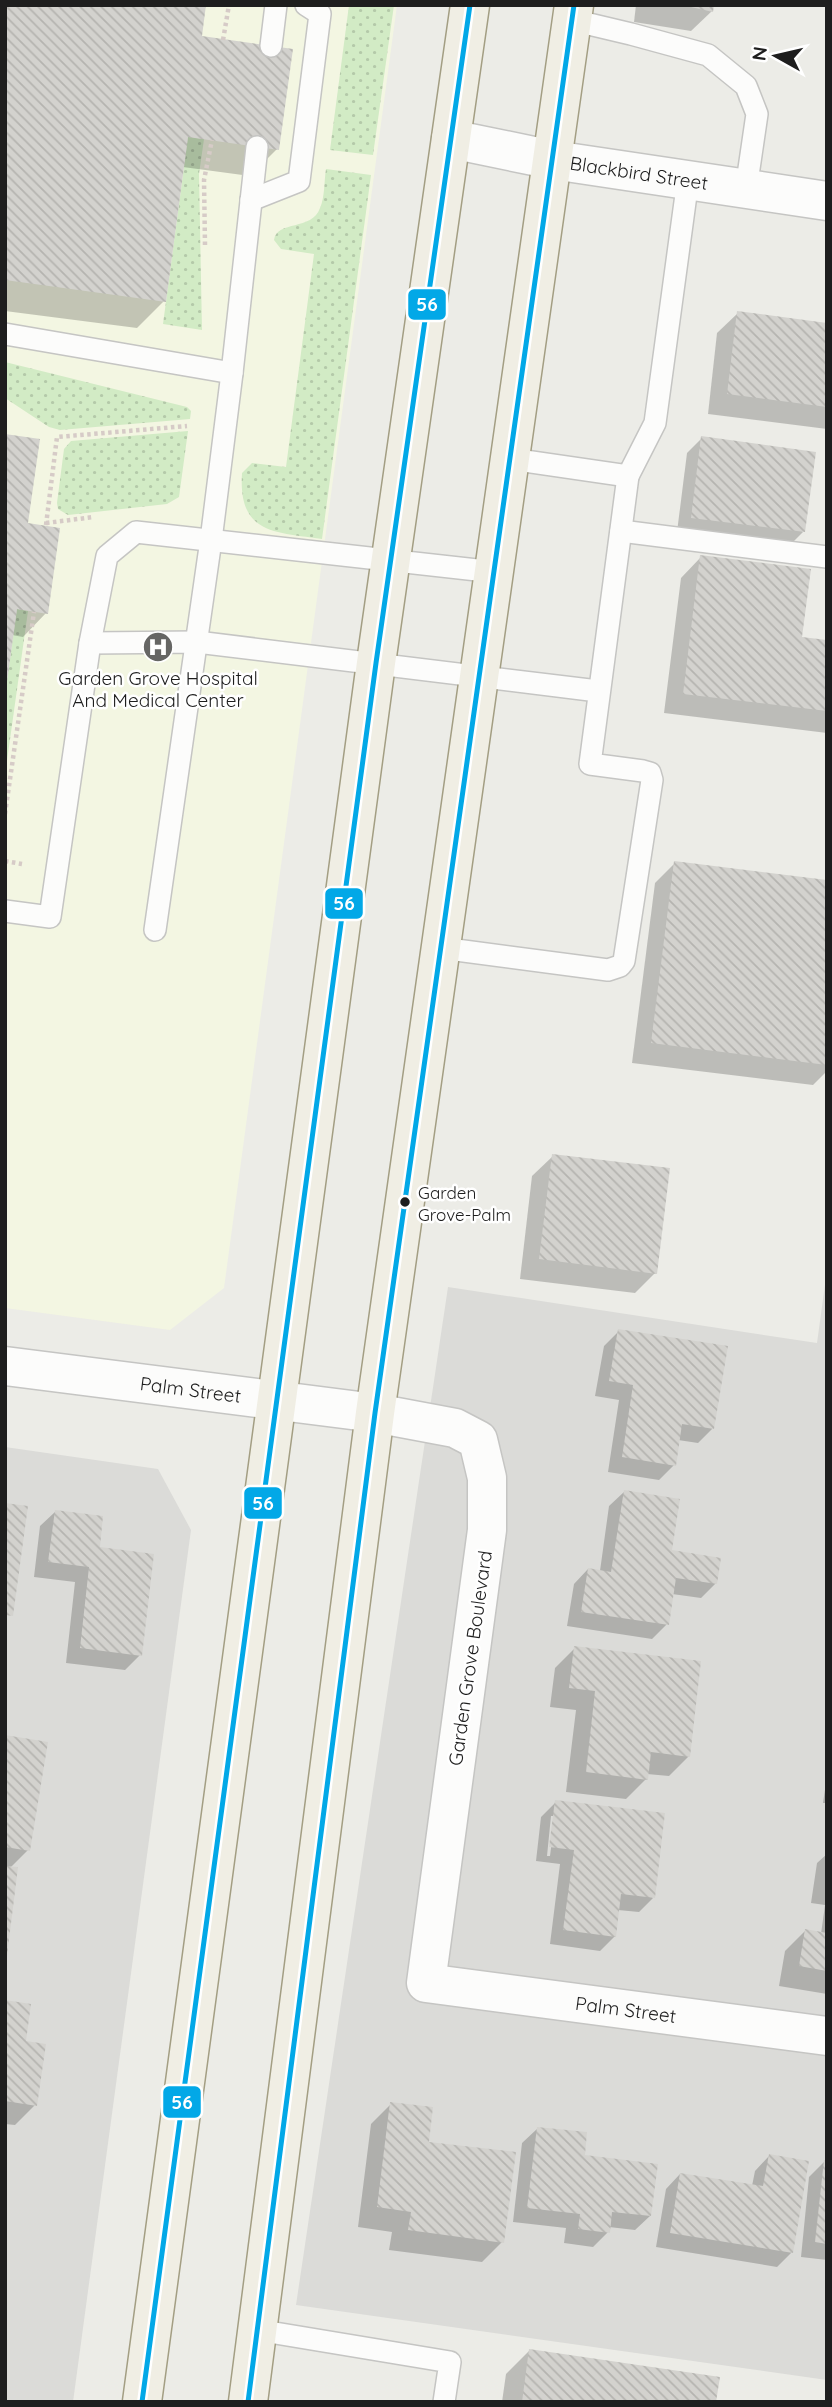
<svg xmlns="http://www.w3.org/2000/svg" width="832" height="2407" viewBox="0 0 832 2407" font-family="Quicksand,sans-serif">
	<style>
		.residential { fill: #dbdbd8 }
		.education { fill: #f3f6e2 }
		.grass { fill: url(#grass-dots) }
		.shadow { fill: #0003; fill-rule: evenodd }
		.building { fill: url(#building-back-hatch) }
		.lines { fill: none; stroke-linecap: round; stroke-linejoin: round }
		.lane-casing { stroke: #c5c5c3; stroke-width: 24 }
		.street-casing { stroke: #c5c5c3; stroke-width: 41 }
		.primary-casing { stroke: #a39e83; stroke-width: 41 }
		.path { stroke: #d6cbc7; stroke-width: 4.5; stroke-dasharray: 3.5 3.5; stroke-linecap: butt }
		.lane { stroke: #fcfcfb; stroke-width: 21 }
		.street { stroke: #fcfcfb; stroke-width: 38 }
		.primary { stroke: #f0eee4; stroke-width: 38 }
		.bus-1-casing { stroke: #fff; stroke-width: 10 }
		.bus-1 { stroke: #02a8e7; stroke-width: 5 }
		.bus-dot { fill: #1e1e1e; stroke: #fff; stroke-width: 2.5 }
		.labels { text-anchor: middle; stroke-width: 5; stroke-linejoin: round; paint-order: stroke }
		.bus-label { font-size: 17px; fill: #1e1e1e; stroke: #fff; text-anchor: start }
		.street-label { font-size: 19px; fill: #1e1e1e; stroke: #fff }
		.poi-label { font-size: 19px; fill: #1e1e1e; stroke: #fff }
		.line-badge { stroke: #fff; stroke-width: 2.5 }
		.badge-label { font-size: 19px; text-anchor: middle; font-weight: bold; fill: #fff }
	</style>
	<defs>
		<pattern id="grass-dots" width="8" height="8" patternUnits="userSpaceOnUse" patternTransform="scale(1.75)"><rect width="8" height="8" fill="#d2ebc5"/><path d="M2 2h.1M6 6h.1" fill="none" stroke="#b4c9a9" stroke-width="1.8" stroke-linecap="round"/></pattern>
		<pattern id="building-back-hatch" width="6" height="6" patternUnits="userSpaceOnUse" patternTransform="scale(1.75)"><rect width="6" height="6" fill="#d3d2ce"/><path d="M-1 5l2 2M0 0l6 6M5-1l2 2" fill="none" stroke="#b5b4b0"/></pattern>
	</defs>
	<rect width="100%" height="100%" fill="#ecece7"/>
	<!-- residential -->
	<g class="residential">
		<polygon points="827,1270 827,2380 296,2305 448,1287 817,1343"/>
		<polygon points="5,1447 158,1469 191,1530 73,2402 5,2402"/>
	</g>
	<!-- education -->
	<polygon class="education" points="5,5 397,5 224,1288 170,1330 5,1308"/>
	<!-- grass -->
	<g class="grass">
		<polygon points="349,5 394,5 373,155 330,150"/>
		<polygon points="188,137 204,139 199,174 202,330 163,324"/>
		<path d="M326 169 371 175 322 539C274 532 238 534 242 473L252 463 286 467 314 254 281 249 274 240C277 220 312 231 320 208 325 197 324 181 326 169Z"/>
		<polygon points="5,362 187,407 191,411 190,419 60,430 49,427 5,398"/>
		<polygon points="188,431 179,497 167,504 68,515 58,509 57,503 64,449 71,441"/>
		<polygon points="17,609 28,611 5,775 5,694"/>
	</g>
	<!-- shadow -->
	<g class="shadow">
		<polygon points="5,5 200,38 277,149 250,176 183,167 164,301 137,328 5,311"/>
		<polygon points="636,5 712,5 712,11 691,31 634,22"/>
		<polygon points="738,313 827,324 827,429 708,414 717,333"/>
		<polygon points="5,436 46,613 23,637 12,635 5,681"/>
		<polygon points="702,438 803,532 789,546 677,532 687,453"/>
		<polygon points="701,557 800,639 827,642 827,733 664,713 681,578"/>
		<polygon points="675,863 827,882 827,1071 813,1085 632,1063 655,883"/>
		<polygon points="553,1156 655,1273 635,1293 520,1279 532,1176"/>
		<polygon points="619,1331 713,1428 698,1443 678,1440 674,1465 659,1480 608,1472 619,1400 595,1396 604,1346"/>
		<polygon points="624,1492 670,1551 716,1583 701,1598 672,1594 667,1624 652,1639 567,1626 574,1584 588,1569 600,1571 609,1506"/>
		<polygon points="55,1512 98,1549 140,1655 125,1670 66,1663 75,1582 34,1577 40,1526"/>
		<polygon points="575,1648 689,1756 669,1776 647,1774 646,1779 626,1799 566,1792 576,1710 550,1707 555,1668"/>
		<polygon points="5,1737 28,1850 10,1868 5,1955"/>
		<polygon points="827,1776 827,1803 823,1803"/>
		<path d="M556 1802 653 1898 639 1912 618 1910 615 1936 600 1951 550 1944 560 1864 536 1861 541 1817ZM551 1816H555L550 1856H547Z"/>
		<polygon points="827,1854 827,1994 779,1986 785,1951 805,1931 821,1934 825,1905 811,1903 817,1863"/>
		<polygon points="5,2002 35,2105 15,2125 5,2124"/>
		<polygon points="391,2104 427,2143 502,2242 482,2262 389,2250 392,2232 358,2227 371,2124"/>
		<polygon points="537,2129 583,2156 650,2216 635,2230 609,2227 608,2232 593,2247 564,2243 566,2228 513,2222 522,2143"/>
		<polygon points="769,2156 792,2252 777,2267 656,2247 666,2189 680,2174 752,2186 755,2171"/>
		<polygon points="824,2162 827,2162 827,2260 801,2257 809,2177"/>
		<polygon points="530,2350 714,2402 502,2402 506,2374"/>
	</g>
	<!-- building -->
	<g class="building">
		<polygon points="5,5 206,5 202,36 293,49 279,150 188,137 166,302 5,280"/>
		<polygon points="682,5 714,5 713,12"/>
		<polygon points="737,311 827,323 827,407 727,394"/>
		<polygon points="5,434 40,439 28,523 60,528 48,614 17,609 7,682"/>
		<polygon points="701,436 816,452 805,532 691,518"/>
		<polygon points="700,555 811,569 802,637 827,640 827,711 683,694"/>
		<polygon points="674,861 827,880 827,1065 651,1043"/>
		<polygon points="552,1154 670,1168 657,1274 539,1259"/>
		<polygon points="618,1329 728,1346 714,1429 682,1424 676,1466 622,1457 633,1385 609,1381"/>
		<polygon points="624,1490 680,1499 672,1550 721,1558 717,1584 676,1578 669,1625 581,1612 588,1568 611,1572"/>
		<polygon points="5,1503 28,1506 13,1616 5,1615"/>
		<polygon points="55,1510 103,1516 100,1547 154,1554 142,1656 80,1648 89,1567 48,1562"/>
		<polygon points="574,1646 701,1661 690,1757 651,1752 648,1780 586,1772 595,1691 569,1688"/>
		<polygon points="5,1735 48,1742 30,1851 5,1847"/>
		<polygon points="555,1800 665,1813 655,1898 621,1894 616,1937 563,1930 574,1850 549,1847"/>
		<polygon points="5,1866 18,1867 7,1956 5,1955"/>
		<polygon points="805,1929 827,1933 827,1971 799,1966"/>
		<polygon points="5,2000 31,2004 26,2041 46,2044 37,2106 5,2101"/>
		<polygon points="390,2102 433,2107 429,2142 516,2152 504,2243 408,2230 411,2212 377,2207"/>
		<polygon points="537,2127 587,2132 585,2155 658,2164 651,2216 612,2212 610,2233 578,2229 580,2214 527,2208"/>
		<polygon points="769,2154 809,2161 793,2253 670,2233 680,2173 763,2186"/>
		<polygon points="824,2160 827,2160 827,2244 815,2242"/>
		<polygon points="529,2349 720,2377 716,2402 522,2402"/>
	</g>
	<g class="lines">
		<!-- lane casing -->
		<g class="lane-casing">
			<g id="lane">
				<polyline points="572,20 631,34 708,55 746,86 757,114 746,189"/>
				<polyline points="271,46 276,5"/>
				<polyline points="251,200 299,181 320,14 306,5"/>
				<polyline points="5,334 232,373"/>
				<polyline points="511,459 628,476 655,423 688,180"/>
				<polyline points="621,531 827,557"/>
				<polyline points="90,643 197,642 598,691"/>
				<polyline points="5,911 50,917 90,643 107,556 136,532 495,572"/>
				<polyline points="155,930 211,540 232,373 257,147"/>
				<polyline points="441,948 608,970 620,966 624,961 652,780 650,773 643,771 590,764 628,476"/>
				<polyline points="257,2330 450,2362 444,2402"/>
			</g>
		</g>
		<!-- street casing -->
		<g class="street-casing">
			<g id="street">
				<path id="s1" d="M451 139 553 160 827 201"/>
				<path id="s2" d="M5 1366 375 1413 455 1428 478 1440 487 1478V1530L426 1983 827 2036"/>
			</g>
		</g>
		<!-- primary casing -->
		<g class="primary-casing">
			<g id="primary">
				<polyline points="142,2402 376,663 470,5"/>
				<polyline points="248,2402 375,1413 574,5"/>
			</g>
		</g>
		<!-- path -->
		<g class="path">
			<polyline points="223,40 229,5"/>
			<polyline points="205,245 204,180 212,140"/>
			<polyline points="46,523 94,517"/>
			<polyline points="46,525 57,437 187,426"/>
			<polyline points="5,814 34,612"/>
			<polyline points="5,861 22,864"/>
		</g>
		<!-- lane -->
		<use href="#lane" class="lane"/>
		<!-- street -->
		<use href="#street" class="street"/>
		<!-- primary -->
		<use href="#primary" class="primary"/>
		<!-- bus-1 casing -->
		<g class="bus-1-casing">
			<g id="bus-1">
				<polyline points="142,2402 376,663 470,5"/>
				<polyline points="248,2402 375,1413 574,5"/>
			</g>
		</g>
		<!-- bus-1 -->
		<use href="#bus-1" class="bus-1"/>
	</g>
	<!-- icons -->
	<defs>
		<g id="hospital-disc" transform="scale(1.575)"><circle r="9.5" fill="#666664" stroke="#fff"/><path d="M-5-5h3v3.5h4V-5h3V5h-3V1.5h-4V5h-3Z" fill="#fff"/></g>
	</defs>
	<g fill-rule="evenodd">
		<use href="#hospital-disc" x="158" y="647"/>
	</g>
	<!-- markers -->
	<circle class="bus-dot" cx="405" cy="1202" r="6"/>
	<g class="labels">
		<!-- bus labels -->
		<g class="bus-label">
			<text x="418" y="1199">Garden<tspan x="418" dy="22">Grove-Palm</tspan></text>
		</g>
		<!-- street labels -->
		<g class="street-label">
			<text dy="7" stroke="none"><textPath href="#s1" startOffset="191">Blackbird Street</textPath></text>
			<text dy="7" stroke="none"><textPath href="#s2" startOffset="187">Palm Street</textPath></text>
			<text transform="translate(470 1658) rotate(-82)" y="7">Garden Grove Boulevard</text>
			<text dy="7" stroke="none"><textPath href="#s2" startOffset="1230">Palm Street</textPath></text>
		</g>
		<!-- poi labels -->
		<g class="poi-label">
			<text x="158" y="685">Garden Grove Hospital<tspan x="158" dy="22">And Medical Center</tspan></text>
		</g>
	</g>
	<g class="line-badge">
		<rect x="407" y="288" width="40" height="33" rx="7" fill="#02a8e7"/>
		<rect x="324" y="887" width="40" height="33" rx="7" fill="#02a8e7"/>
		<rect x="243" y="1486" width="40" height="34" rx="7" fill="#02a8e7"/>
		<rect x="162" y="2085" width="40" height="34" rx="7" fill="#02a8e7"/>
	</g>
	<g class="badge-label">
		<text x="427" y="311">56</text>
		<text x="344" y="910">56</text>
		<text x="263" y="1510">56</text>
		<text x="182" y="2109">56</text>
	</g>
	<!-- border -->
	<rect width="832" height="2407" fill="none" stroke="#1e1e1e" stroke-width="14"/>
	<!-- north arrow -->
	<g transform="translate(776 56) rotate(278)" stroke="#ffffff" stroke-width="5" paint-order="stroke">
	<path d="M0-5L12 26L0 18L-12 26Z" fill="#1e1e1e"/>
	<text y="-10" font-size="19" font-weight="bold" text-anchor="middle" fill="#1e1e1e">N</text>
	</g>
</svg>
